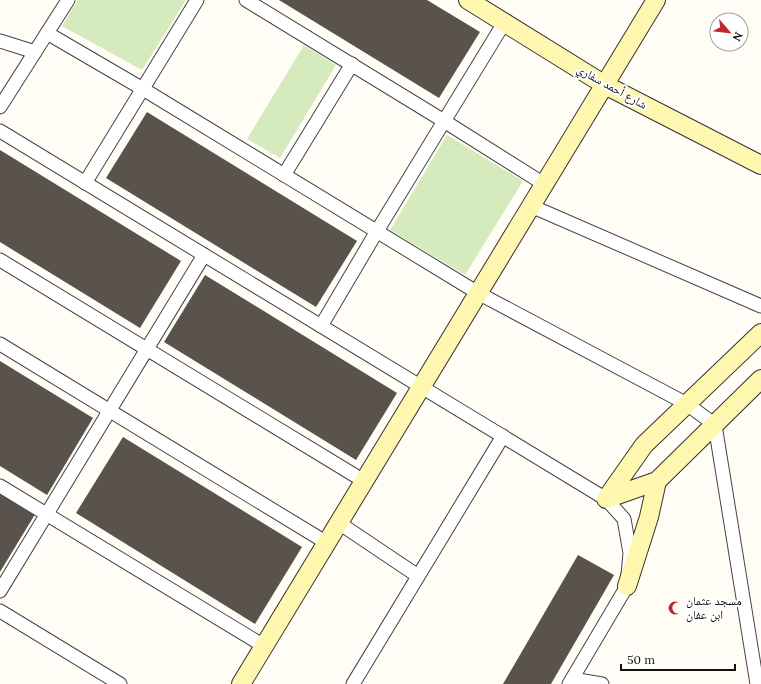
<svg xmlns="http://www.w3.org/2000/svg" width="761" height="684" viewBox="0 0 761 684" font-family="Lora,'Noto Naskh Arabic',serif">
	<style>
		.green { fill: #d5ebbd }
		.building { fill: #5a524d }
		.lines { fill: none; stroke-linecap: round; stroke-linejoin: round }
		.street-casing { stroke: #444; stroke-width: 15 }
		.secondary-casing { stroke: #333; stroke-width: 20 }
		.street { stroke: #fff; stroke-width: 13 }
		.secondary { stroke: #fff6b0; stroke-width: 18 }
		.labels { text-anchor: middle; stroke-width: 4; stroke-linejoin: round; paint-order: stroke }
		.street-label { font-size: 12px; fill: #111; stroke: #fff }
		.poi-label { font-size: 12px; fill: #111; stroke: #fff; text-anchor: start }
	</style>
	<rect width="100%" height="100%" fill="#fffdf5"/>
	<!-- green -->
	<g class="green">
		<polygon points="78,0 186,0 142,70 62,26"/>
		<polygon points="304,45 336,65 280,158 247,139"/>
		<polygon points="447,135 523,181 465,275 390,230"/>
	</g>
	<!-- building -->
	<g class="building">
		<polygon points="279,0 427,0 480,32 439,98"/>
		<polygon points="147,112 357,241 316,307 106,178"/>
		<polygon points="0,150 181,261 140,328 0,242"/>
		<polygon points="205,275 397,393 356,460 164,342"/>
		<polygon points="0,361 93,418 47,495 0,466"/>
		<polygon points="123,437 302,547 255,624 76,513"/>
		<polygon points="0,489 37,511 0,572"/>
		<polygon points="578,555 614,575 551,684 503,684"/>
	</g>
	<g class="lines">
		<!-- street casing -->
		<g class="street-casing">
			<g id="street">
				<polyline points="246,0 444,121 544,184"/>
				<polyline points="47,33 143,89 478,293 687,404 715,425 757,684"/>
				<polyline points="0,41 35,52"/>
				<polyline points="0,107 68,0"/>
				<polyline points="0,131 606,499 624,519 630,553 627,586 569,684"/>
				<polyline points="284,175 352,64"/>
				<polyline points="85,183 197,0"/>
				<polyline points="531,206 761,306"/>
				<polyline points="0,260 364,481"/>
				<polyline points="321,326 377,231 504,23"/>
				<polyline points="0,344 327,543"/>
				<polyline points="0,486 264,646"/>
				<polyline points="339,523 418,576"/>
				<polyline points="0,591 204,255"/>
				<polyline points="0,611 120,684"/>
				<polyline points="572,679 602,684"/>
				<polyline points="353,684 503,436"/>
			</g>
		</g>
		<!-- secondary casing -->
		<g class="secondary-casing">
			<g id="secondary">
				<polyline points="468,0 605,85 761,165"/>
				<polyline points="761,333 644,445 606,499 657,481 761,379"/>
				<polyline points="627,586 649,517 657,481"/>
				<polyline points="241,684 656,0"/>
			</g>
		</g>
		<!-- street -->
		<use href="#street" class="street"/>
		<!-- secondary -->
		<use href="#secondary" class="secondary"/>
	</g>
	<!-- icons -->
	<defs>
		<g id="mosque-bare" transform="scale(1.08)"><path d="M3.5-4.9A6 6 0 1 0 3.5 4.9A5 5 0 1 1 3.5-4.9Z" fill="#c4262e" stroke="#fff" stroke-width="2.5" paint-order="stroke"/></g>
	</defs>
	<g fill-rule="evenodd">
		<use href="#mosque-bare" x="675" y="608"/>
	</g>
	<g class="labels">
		<!-- street labels -->
		<g class="street-label">
			<text transform="translate(612 87) rotate(29)" y="4">شارع أحمد سفاري</text>
		</g>
		<!-- poi labels -->
		<g class="poi-label">
			<text x="686" y="605">مسجد عثمان<tspan x="686" dy="14">ابن عفان</tspan></text>
		</g>
	</g>
	<!-- north arrow -->
	<g transform="translate(729 32) rotate(118)"><circle r="19" fill="#ffffff" stroke="#a0a0a0"/>
	<path d="M0-3L7 15L0 10L-7 15Z" fill="#c4262e"/>
	<text y="-6" font-size="11" font-weight="bold" text-anchor="middle" fill="#111111">N</text>
	</g>
	<!-- scale -->
	<path d="M621 664v6h114v-6" fill="none" stroke="#111111" stroke-width="2"/>
	<text x="627" y="664" font-size="12" fill="#111111" stroke="#ffffff" stroke-width="3" paint-order="stroke">50 m</text>
</svg>
